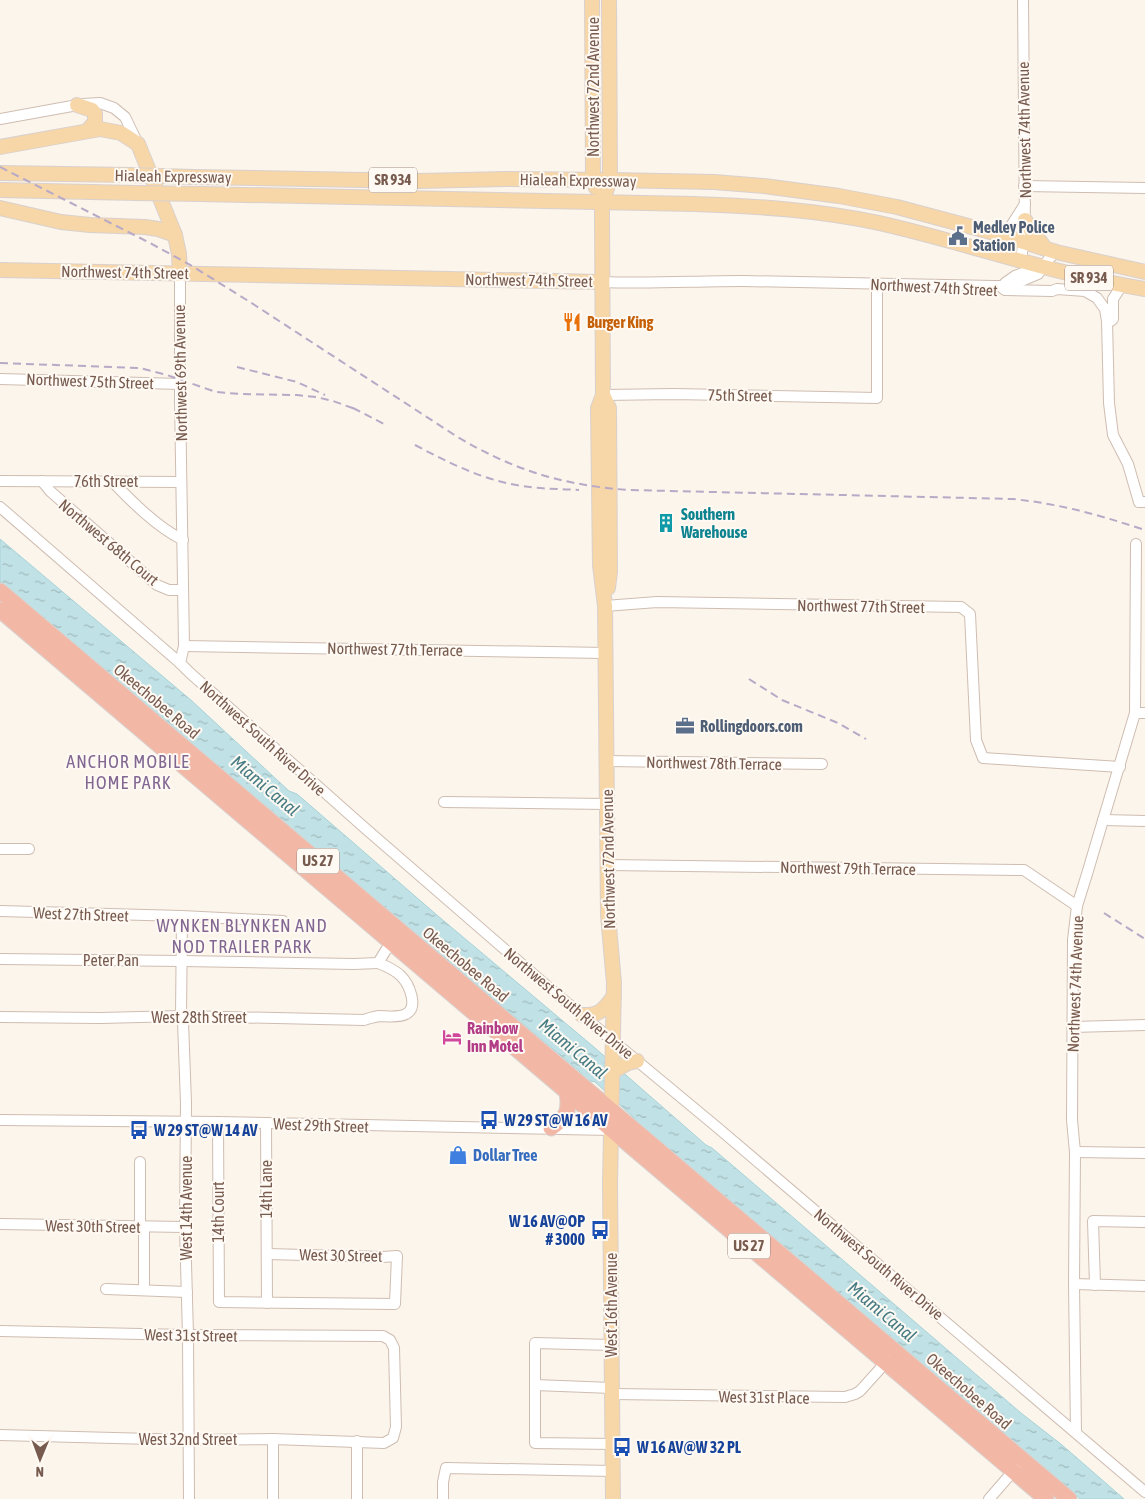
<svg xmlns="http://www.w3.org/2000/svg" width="1145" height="1499" viewBox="0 0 1145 1499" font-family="'Asap Condensed',sans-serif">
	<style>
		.water { fill: url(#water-ripples); stroke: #a7d2d7 }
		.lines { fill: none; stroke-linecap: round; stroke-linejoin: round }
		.minor-casing { stroke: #cfbdb1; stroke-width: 12 }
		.major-casing { stroke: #d9d1ce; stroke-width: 16 }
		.highway-casing { stroke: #d9d1ce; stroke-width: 17 }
		.minor { stroke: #fff; stroke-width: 10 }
		.major { stroke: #f7d6a8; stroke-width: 14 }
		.highway { stroke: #f3b7a6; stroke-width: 15 }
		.rail { stroke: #b8a9c7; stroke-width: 2; stroke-dasharray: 8 5; stroke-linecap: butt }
		.major-bridge-casing { stroke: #d9d1ce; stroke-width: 16; stroke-linecap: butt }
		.major-bridge { stroke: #f7d6a8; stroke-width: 14 }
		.labels { text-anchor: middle; stroke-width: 4; stroke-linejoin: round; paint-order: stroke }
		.shield { fill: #fef9f3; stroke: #a08a80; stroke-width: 1 }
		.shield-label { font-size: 15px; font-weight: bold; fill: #785b4f }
		.street-label { font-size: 16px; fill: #785b4f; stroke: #fef9f3 }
		.service-label { font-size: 16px; font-weight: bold; fill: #4e5e75; stroke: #fef9f3; text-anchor: start }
		.food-label { font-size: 16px; font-weight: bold; fill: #c56008; stroke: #fef9f3; text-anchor: start }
		.culture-label { font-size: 16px; font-weight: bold; fill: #0d838f; stroke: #fef9f3; text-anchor: start }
		.hotel-label { font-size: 16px; font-weight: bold; fill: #b23c85; stroke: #fef9f3; text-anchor: start }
		.transit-label { font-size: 16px; font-weight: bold; fill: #164399; stroke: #fef9f3; text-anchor: start }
		.shop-label { font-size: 16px; font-weight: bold; fill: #366cbe; stroke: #fef9f3; text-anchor: start }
		.neighbourhood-label { font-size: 18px; letter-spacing: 1px; fill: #826792; stroke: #fef9f3 }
		.water-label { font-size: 18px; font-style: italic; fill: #467b83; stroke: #fef9f3 }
	</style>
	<defs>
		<pattern id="water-ripples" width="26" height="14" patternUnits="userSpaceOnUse" patternTransform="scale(1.25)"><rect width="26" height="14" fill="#c0e2e6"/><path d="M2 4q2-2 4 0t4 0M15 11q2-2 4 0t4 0" fill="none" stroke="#a1babd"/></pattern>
	</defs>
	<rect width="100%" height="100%" fill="#fcf5ec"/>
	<!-- water -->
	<polygon class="water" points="0,539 192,701 289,791 297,794 438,916 595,1048 706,1145 712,1148 746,1177 1021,1413 1062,1445 1124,1499 1080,1499 634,1120 634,1118 631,1115 595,1082 586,1080 584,1077 579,1071 303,839 0,582"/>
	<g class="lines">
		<!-- minor casing -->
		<g class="minor-casing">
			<g id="minor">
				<polyline points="0,119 83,104 100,103 114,108 125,117 138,144"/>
				<polyline points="1024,186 1145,188"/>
				<polyline points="998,234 1011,226 1025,204"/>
				<polyline points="1021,260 1025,231 1023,0"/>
				<polyline points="180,274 180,399 184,646 180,663"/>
				<path d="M602 282C649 284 696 281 743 281 828 282 914 285 1000 286L1005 290 1052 291 1057 289 1085 291 1097 298 1105 309 1107 321 1109 403 1113 435 1128 464 1139 502H1145"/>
				<polyline points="1005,283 1015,276 1042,266"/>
				<polyline points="1005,286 1017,283 1038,274 1043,266 1055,252"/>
				<polyline points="1111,321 1113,319 1113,299 1122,285"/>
				<polyline points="0,379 180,384"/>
				<polyline points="603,395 674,394 877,398 877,284"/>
				<polyline points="0,481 181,482"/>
				<polyline points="42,481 50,491 157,585 169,590 183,590"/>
				<path d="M112 481C132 502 157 527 183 540"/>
				<polyline points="0,507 180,663 190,673 366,829 554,992 718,1128 1145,1492"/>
				<polyline points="605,606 657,602 961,607 970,614 976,740 983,758 1120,767"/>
				<polyline points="184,646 606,653"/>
				<polyline points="1135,713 1145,713"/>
				<polyline points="606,761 822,764"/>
				<polyline points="444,802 607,804"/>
				<polyline points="1103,820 1145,821"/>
				<polyline points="0,849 29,849"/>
				<polyline points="607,865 1024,870 1077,906"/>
				<polyline points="0,911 182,916 283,921"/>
				<polyline points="182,916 181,1016 183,1022 186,1103 185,1227 188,1335 189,1499"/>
				<polyline points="0,959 182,961 354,964 378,963"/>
				<polyline points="378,963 386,950 392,944"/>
				<path d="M0 1017 100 1018 181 1016 364 1020C369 1018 374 1017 379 1016 387 1016 399 1018 406 1014 419 1007 409 984 401 976 395 970 386 966 378 963"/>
				<polyline points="1073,1027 1145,1025"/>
				<polyline points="0,1120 218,1122 612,1130"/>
				<polyline points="218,1122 219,1302 395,1304 397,1256 382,1257 267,1254"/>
				<polyline points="266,1123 267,1303"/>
				<polyline points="1075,1152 1145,1153"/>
				<polyline points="0,1224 185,1227"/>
				<polyline points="140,1227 140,1162"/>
				<polyline points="144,1227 144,1290"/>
				<polyline points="1074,1284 1145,1286"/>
				<polyline points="1095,1285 1093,1221 1145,1222"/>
				<polyline points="106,1289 187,1292"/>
				<polyline points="0,1331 188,1335 383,1336 390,1340 394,1348 396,1427 393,1438 384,1443 273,1439 190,1440 0,1435"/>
				<polyline points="612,1345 535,1343 535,1443 613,1444"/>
				<polyline points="535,1385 612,1388"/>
				<polyline points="612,1394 845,1397 855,1394 860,1391 888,1360"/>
				<polyline points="1076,1432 1074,1284 1075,1152 1072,1120 1073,940 1077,906 1087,874 1135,713 1136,544"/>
				<polyline points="273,1439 273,1499"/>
				<polyline points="357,1441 357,1499"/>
				<polyline points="443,1499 443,1482 446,1468 613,1471"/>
				<polyline points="989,1499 1016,1468"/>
			</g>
		</g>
		<!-- major casing -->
		<g class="major-casing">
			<g id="major">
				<polyline points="592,0 593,180 596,188"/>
				<polyline points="77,105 92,110 95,114 95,122 88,130"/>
				<polyline points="0,147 100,129 121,133 138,144 175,235 179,254 180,274"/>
				<polyline points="0,173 129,175"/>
				<polyline points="193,177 419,181 505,179 610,180 714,182 764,186 839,196 897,207 998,234 1056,252 1145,272"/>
				<polyline points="0,190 136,193"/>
				<path d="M200 194 694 204C756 206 818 210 879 223 968 243 1055 275 1145 289"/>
				<polyline points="0,208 61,222 90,225 145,227 158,229 175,235"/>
				<path d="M1025 220C1029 225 1030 230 1034 235 1038 240 1042 241 1044 248"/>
				<polyline points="0,270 602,282"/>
				<polyline points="603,395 598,408 600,565 605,606 608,915 614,983 610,1184 613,1499"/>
				<polyline points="608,588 610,572 609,408 603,395 602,214 602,202 610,180 609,0"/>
				<path d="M582 1015C600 1016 604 1009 614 996"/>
				<polyline points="612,1072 628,1063 637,1061"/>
			</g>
		</g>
		<!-- highway casing -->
		<g class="highway-casing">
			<g id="highway">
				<polyline points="0,591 1069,1499"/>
				<polyline points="0,610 1046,1499"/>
				<path d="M551 1128C567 1117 570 1112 567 1092"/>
			</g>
		</g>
		<!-- minor -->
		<use href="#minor" class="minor"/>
		<!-- major -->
		<use href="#major" class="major"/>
		<!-- highway -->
		<use href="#highway" class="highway"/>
		<!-- rail -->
		<g class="rail">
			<path d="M0 167 150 243 192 266 250 302 456 436C513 470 562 485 628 490L1013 499C1061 504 1099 515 1145 530"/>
			<polyline points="0,363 140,368 167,375 216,392 240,394 297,395 316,397 333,401 358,410"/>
			<polyline points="237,367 297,382 325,395"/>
			<polyline points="353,408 386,425"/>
			<path d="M415 445C449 463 483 480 522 486 541 489 560 489 579 490"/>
			<polyline points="749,679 782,700 838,723 866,739"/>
			<polyline points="1104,913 1145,939"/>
		</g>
		<!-- major-bridge casing -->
		<g class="major-bridge-casing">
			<g id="major-bridge">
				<polyline points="129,175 193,177"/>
				<polyline points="136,193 200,194"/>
			</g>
		</g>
		<!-- major-bridge -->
		<use href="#major-bridge" class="major-bridge"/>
	</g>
	<!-- icons -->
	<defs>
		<g id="civic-bare" transform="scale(1.5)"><path d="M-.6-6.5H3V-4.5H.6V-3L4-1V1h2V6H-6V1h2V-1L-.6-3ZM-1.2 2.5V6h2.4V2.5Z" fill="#5c6f8a" stroke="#fef9f3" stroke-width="2.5" paint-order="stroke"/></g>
		<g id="restaurant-bare" transform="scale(1.5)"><path d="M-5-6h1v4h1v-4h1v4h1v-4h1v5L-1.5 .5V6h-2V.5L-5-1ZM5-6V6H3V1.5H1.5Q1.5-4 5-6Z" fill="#e8710a" stroke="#fef9f3" stroke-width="2.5" paint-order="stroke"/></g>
		<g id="building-bare" transform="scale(1.5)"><path d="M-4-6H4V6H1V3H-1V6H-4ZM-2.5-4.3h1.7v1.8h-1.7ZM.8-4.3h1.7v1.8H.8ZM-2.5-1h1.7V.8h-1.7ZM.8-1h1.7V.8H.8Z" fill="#0f9aa8" stroke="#fef9f3" stroke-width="2.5" paint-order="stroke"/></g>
		<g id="office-bare" transform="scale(1.5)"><path d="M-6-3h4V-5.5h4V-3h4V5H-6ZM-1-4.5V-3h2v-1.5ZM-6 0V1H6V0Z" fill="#5c6f8a" stroke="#fef9f3" stroke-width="2.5" paint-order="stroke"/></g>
		<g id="hotel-bare" transform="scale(1.5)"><path d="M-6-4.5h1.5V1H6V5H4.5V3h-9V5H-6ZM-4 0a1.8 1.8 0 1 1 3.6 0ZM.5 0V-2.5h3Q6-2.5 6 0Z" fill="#d1479c" stroke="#fef9f3" stroke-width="2.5" paint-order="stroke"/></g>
		<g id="bus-bare" transform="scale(1.5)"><path d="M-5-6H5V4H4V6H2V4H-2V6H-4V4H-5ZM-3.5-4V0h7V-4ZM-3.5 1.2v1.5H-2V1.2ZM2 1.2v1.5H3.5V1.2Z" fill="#1a4fb4" stroke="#fef9f3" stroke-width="2.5" paint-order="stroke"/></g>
		<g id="shop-bare" transform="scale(1.5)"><path d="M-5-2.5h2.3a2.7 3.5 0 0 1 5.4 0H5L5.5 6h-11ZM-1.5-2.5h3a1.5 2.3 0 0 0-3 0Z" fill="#3f7fe0" stroke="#fef9f3" stroke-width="2.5" paint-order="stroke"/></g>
	</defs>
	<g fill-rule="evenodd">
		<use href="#civic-bare" x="958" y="236"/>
		<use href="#restaurant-bare" x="572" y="322"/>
		<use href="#building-bare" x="666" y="523"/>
		<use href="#office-bare" x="685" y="726"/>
		<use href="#hotel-bare" x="452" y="1037"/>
		<use href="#bus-bare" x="489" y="1120"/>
		<use href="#bus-bare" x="139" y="1130"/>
		<use href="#shop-bare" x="458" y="1155"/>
		<use href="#bus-bare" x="600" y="1230"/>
		<use href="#bus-bare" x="622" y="1447"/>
	</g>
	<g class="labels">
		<!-- shield labels -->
		<g class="shield">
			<rect x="369" y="167.5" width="48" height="25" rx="4"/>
			<rect x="1065" y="265.5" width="48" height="25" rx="4"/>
			<rect x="297" y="848.5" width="42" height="25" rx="4"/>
			<rect x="728" y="1233.5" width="42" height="25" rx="4"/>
		</g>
		<g class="shield-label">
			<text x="393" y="185">SR 934</text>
			<text x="1089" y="283">SR 934</text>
			<text x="318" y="866">US 27</text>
			<text x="749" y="1251">US 27</text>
		</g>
		<!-- street labels -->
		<g class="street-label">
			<text transform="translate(593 87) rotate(-90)" y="6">Northwest 72nd Avenue</text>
			<text transform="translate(1024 130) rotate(-91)" y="6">Northwest 74th Avenue</text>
			<text transform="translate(173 176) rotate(1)" y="6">Hialeah Expressway</text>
			<text transform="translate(578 180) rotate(1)" y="6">Hialeah Expressway</text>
			<text transform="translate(125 272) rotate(1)" y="6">Northwest 74th Street</text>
			<text transform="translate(529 280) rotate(1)" y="6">Northwest 74th Street</text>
			<text transform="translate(934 287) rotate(3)" y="6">Northwest 74th Street</text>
			<text transform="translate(180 373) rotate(-91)" y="6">Northwest 69th Avenue</text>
			<text transform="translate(90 381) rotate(2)" y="6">Northwest 75th Street</text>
			<text transform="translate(740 395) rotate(1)" y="6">75th Street</text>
			<text x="106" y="487">76th Street</text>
			<text transform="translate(109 542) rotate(40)" y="6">Northwest 68th Court</text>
			<text transform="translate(861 606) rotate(1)" y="6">Northwest 77th Street</text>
			<text transform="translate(395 649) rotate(1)" y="6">Northwest 77th Terrace</text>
			<text transform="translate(157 701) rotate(40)" y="6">Okeechobee Road</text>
			<text transform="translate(263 738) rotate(42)" y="6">Northwest South River Drive</text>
			<text transform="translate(714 763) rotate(1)" y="6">Northwest 78th Terrace</text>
			<text transform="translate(608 859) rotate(-91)" y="6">Northwest 72nd Avenue</text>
			<text transform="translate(848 868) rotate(1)" y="6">Northwest 79th Terrace</text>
			<text transform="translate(81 914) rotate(2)" y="6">West 27th Street</text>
			<text x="111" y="966">Peter Pan</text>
			<text transform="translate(466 964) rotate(40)" y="6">Okeechobee Road</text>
			<text transform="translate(1075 984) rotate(-88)" y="6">Northwest 74th Avenue</text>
			<text transform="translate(569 1003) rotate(40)" y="6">Northwest South River Drive</text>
			<text x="199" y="1023">West 28th Street</text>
			<text transform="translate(321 1125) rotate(2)" y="6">West 29th Street</text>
			<text transform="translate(266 1189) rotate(-90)" y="6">14th Lane</text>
			<text transform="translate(186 1208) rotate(-90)" y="6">West 14th Avenue</text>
			<text transform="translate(218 1212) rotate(-90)" y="6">14th Court</text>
			<text transform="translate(93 1226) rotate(1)" y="6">West 30th Street</text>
			<text transform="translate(341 1255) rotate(1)" y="6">West 30 Street</text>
			<text transform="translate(879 1264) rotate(40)" y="6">Northwest South River Drive</text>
			<text transform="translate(611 1305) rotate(-90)" y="6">West 16th Avenue</text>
			<text transform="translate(191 1335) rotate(1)" y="6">West 31st Street</text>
			<text transform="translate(969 1391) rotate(41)" y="6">Okeechobee Road</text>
			<text transform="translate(764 1397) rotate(1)" y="6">West 31st Place</text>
			<text x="188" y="1445">West 32nd Street</text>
		</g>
		<!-- service labels -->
		<g class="service-label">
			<text x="973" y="233">Medley Police<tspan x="973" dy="18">Station</tspan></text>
			<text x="700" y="732">Rollingdoors.com</text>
		</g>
		<!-- food labels -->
		<g class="food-label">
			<text x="587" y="328">Burger King</text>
		</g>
		<!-- culture labels -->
		<g class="culture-label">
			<text x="681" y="520">Southern<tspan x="681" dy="18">Warehouse</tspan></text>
		</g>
		<!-- hotel labels -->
		<g class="hotel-label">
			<text x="467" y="1034">Rainbow<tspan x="467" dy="18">Inn Motel</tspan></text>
		</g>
		<!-- transit labels -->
		<g class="transit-label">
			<text x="504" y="1126">W 29 ST@W 16 AV</text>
			<text x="154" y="1136">W 29 ST@W 14 AV</text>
			<text x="585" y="1227" text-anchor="end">W 16 AV@OP<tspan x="585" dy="18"># 3000</tspan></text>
			<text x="637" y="1453">W 16 AV@W 32 PL</text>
		</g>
		<!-- shop labels -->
		<g class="shop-label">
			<text x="473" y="1161">Dollar Tree</text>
		</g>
		<!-- neighbourhood labels -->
		<g class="neighbourhood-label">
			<text x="128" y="768">ANCHOR MOBILE<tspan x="128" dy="21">HOME PARK</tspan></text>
			<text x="242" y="932">WYNKEN BLYNKEN AND<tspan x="242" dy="21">NOD TRAILER PARK</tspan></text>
		</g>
		<!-- water labels -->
		<g class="water-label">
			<text transform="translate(265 786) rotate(40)" y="6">Miami Canal</text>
			<text transform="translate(573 1049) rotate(40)" y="6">Miami Canal</text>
			<text transform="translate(882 1312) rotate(40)" y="6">Miami Canal</text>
		</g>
	</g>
	<!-- north arrow -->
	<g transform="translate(40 1459) rotate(181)" stroke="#fef9f3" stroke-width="4" paint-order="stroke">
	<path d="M0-4L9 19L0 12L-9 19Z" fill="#785b4f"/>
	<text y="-8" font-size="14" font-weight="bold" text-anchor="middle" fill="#785b4f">N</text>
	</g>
</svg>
